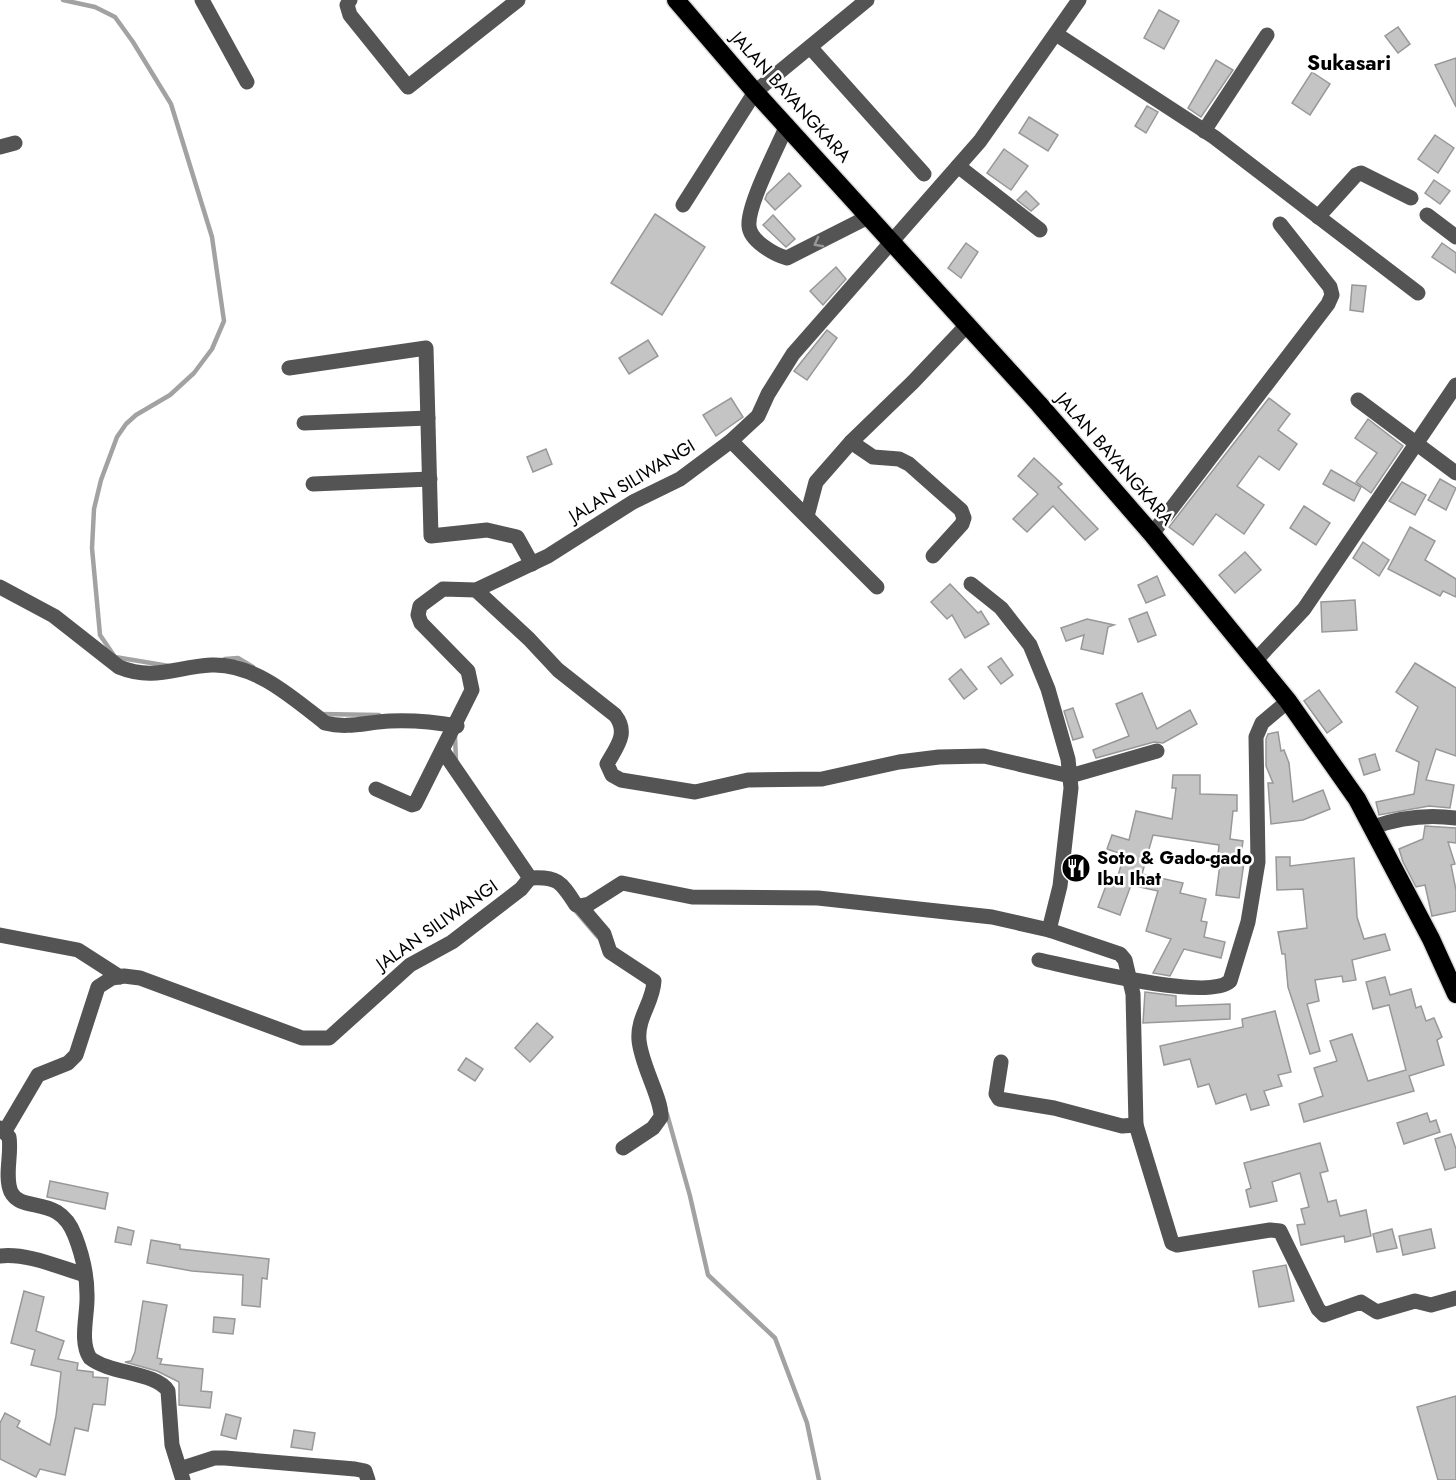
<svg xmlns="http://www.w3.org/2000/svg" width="1456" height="1480" viewBox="0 0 1456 1480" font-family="Jost,sans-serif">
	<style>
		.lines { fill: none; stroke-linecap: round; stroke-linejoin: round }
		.stream { stroke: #a2a2a2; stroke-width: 4.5 }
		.building { fill: #c4c4c4; stroke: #989898; stroke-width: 1.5 }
		.highway-casing { stroke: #dbdbdb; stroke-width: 21 }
		.minor { stroke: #545454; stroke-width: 15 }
		.highway { stroke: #000; stroke-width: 18 }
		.oneway { stroke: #989898 }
		.labels { text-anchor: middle; stroke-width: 5; stroke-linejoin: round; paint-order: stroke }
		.street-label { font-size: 18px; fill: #000; stroke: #fff }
		.poi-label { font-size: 18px; font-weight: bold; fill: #000; stroke: #fff; text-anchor: start }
		.quarter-label { font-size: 21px; font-weight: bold; fill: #000; stroke: #fff }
	</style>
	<rect width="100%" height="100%" fill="#fff"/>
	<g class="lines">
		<!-- stream -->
		<g class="stream">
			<polyline points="63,0 95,7 115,17 133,42 171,104 212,237 224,321 212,349 194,373 170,395 136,415 126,424 117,437 101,480 94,509 92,548 100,635 115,657 169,666"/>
			<polyline points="225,659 238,658 253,667"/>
			<polyline points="321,714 379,715"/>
			<polyline points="455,736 456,761"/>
			<polyline points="574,909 598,937"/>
			<polyline points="667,1114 690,1196 708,1275 775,1338 807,1423 819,1480"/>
		</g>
	</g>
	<!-- building -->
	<g class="building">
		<polygon points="1159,10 1179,21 1164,49 1144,38"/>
		<polygon points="1398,27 1410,44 1398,53 1385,36"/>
		<polygon points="1456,58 1456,107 1435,65"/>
		<polygon points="1216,60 1233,70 1201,117 1188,108"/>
		<polygon points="1312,72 1330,84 1310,115 1292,103"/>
		<polygon points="1147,106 1158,112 1146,133 1135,126"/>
		<polygon points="1029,117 1058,135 1048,151 1019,133"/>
		<polygon points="1435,135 1454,148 1438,173 1418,159"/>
		<polygon points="1004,149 1028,166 1011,190 987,173"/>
		<polygon points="789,173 801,186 775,210 765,199 767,194"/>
		<polygon points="1434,180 1450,191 1440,204 1425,193"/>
		<polygon points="1026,191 1039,204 1031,211 1017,200"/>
		<polygon points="655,214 705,247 662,315 611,283"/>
		<polygon points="773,215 795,239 786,247 763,225"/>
		<polygon points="966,243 978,252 961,278 948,268"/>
		<polygon points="1442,243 1456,253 1456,273 1432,257"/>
		<polygon points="836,267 846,279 823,305 810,291"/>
		<polygon points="1352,285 1366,286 1363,312 1350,310"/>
		<polygon points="827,330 837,338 807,380 794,371"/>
		<polygon points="648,340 658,356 629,374 619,358"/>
		<polygon points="731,398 743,417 716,436 703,415"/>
		<polygon points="1269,398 1290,414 1278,430 1297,444 1279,470 1259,456 1237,486 1264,505 1244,534 1216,514 1193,545 1169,527"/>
		<polygon points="1368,419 1403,446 1371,493 1356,482 1377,453 1355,438"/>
		<polygon points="546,449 552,464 533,472 527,457"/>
		<polygon points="1034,458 1062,484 1058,487 1098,529 1085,540 1053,506 1027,532 1013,519 1038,494 1018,476"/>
		<polygon points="1331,470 1361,487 1354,501 1323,484"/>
		<polygon points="1440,479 1456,488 1446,510 1428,500"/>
		<polygon points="1402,482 1426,495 1415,515 1389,501"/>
		<polygon points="1304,506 1330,523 1316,545 1290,528"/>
		<polygon points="1410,527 1435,541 1425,560 1456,579 1456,597 1443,591 1440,596 1388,569"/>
		<polygon points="1363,542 1389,560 1379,576 1353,558"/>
		<polygon points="1245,552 1261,570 1235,593 1219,575"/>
		<polygon points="1157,576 1165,595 1146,603 1138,585"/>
		<polygon points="950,584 978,613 981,611 989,624 965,638 952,615 947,619 931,602"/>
		<polygon points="1355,600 1357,630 1322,632 1321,602"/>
		<polygon points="1147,612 1156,635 1138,642 1129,619"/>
		<polygon points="1087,619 1114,625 1108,627 1103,654 1081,649 1084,635 1066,641 1061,628"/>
		<polygon points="1001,658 1013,675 1001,684 988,667"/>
		<polygon points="1415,663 1456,688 1456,756 1436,749 1426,780 1454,785 1450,808 1429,806 1379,815 1376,802 1414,794 1419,762 1396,751 1418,707 1396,692"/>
		<polygon points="961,669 977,689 964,699 949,679"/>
		<polygon points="1319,690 1342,722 1327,733 1304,701"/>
		<polygon points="1142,693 1157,729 1190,710 1197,724 1163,743 1154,742 1096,758 1093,750 1129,736 1116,704"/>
		<polygon points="1073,708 1083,737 1073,740 1064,711"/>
		<polygon points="1278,732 1281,751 1284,750 1289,763 1293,802 1323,790 1330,809 1303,820 1271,824 1268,783 1273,783 1266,766 1266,739 1268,734"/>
		<polygon points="1375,754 1380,770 1364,775 1359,759"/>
		<polygon points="1173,775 1200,775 1200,794 1237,795 1237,811 1233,811 1230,839 1243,841 1240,862 1244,862 1239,898 1216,895 1221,856 1218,855 1219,845 1153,835 1142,874 1183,883 1180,893 1206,899 1201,921 1207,922 1204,937 1225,942 1221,958 1184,949 1170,976 1153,973 1171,939 1146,931 1158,891 1131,885 1120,915 1098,907 1107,883 1115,886 1124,855 1107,849 1112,835 1129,840 1136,811 1172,819 1176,788 1172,788"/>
		<polygon points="1425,826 1456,828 1456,843 1448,842 1455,864 1451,865 1456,890 1456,911 1432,916 1425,885 1416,887 1403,862 1399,849 1423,839"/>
		<polygon points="1276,857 1290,857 1290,866 1354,858 1357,917 1364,939 1385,934 1390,950 1352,960 1356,980 1343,982 1342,976 1315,980 1319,1001 1307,1004 1320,1051 1310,1054 1288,987 1285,954 1282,954 1278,932 1307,928 1303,889 1277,890"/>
		<polygon points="1385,977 1390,995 1411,989 1416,1008 1421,1006 1426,1021 1434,1018 1442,1037 1437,1040 1444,1065 1409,1076 1414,1091 1304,1122 1299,1104 1323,1096 1314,1068 1337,1061 1330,1041 1352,1034 1368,1081 1406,1070 1389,1005 1373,1009 1366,982"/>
		<polygon points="1145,992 1176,996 1176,1006 1230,1004 1230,1019 1143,1023"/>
		<polygon points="1275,1011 1291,1072 1278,1075 1282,1086 1264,1091 1269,1105 1251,1110 1246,1094 1216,1104 1209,1084 1198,1087 1190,1059 1164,1065 1160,1046 1243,1027 1242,1019"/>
		<polygon points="537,1023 553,1037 530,1062 515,1048"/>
		<polygon points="466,1058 483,1069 475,1081 458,1070"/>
		<polygon points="1427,1113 1430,1122 1436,1120 1440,1132 1404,1144 1397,1123"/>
		<polygon points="1451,1134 1456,1149 1456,1167 1445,1170 1435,1139"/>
		<polygon points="1320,1143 1328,1171 1320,1173 1328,1202 1336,1200 1340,1216 1366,1210 1371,1236 1345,1242 1344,1236 1301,1245 1297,1225 1305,1224 1301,1209 1309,1207 1300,1173 1272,1182 1277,1201 1250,1207 1246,1190 1251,1188 1244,1163"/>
		<polygon points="50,1181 108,1193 105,1209 47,1197"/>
		<polygon points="118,1227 134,1231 131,1245 115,1242"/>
		<polygon points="1392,1229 1397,1248 1377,1252 1373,1234"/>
		<polygon points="1431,1229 1435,1248 1403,1255 1399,1236"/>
		<polygon points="151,1240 180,1245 180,1249 269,1259 267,1279 262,1278 260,1307 242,1305 243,1275 192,1271 147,1263"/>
		<polygon points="1286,1265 1294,1301 1259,1307 1253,1271"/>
		<polygon points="24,1291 44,1297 36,1331 64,1341 58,1359 78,1363 77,1370 93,1372 93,1377 108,1378 105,1405 93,1404 88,1431 75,1428 65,1475 40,1469 36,1477 0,1459 0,1423 5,1413 20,1421 17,1427 50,1445 56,1416 61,1372 31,1365 35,1350 11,1343"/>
		<polygon points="143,1301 167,1305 157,1358 162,1359 160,1364 203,1369 201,1391 212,1392 210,1408 179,1405 179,1382 157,1371 125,1362 131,1361 135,1352"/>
		<polygon points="214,1317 235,1319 233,1334 213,1332"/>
		<polygon points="1456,1396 1456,1480 1438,1480 1417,1407"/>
		<polygon points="226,1414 241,1418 236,1439 221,1435"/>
		<polygon points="294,1430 315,1433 312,1450 291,1447"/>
	</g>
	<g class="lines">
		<!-- highway casing -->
		<g class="highway-casing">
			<polyline id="highway" points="676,0 755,92 1039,404 1152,534 1288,701 1357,799 1431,939 1456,994"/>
		</g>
		<!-- minor -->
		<g class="minor">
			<polyline points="202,0 247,82"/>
			<polyline points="350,0 347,5 350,15 408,87 518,0"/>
			<polyline points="1056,34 1214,137 1418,293"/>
			<polyline points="810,47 924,174"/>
			<path d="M787 125C778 147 747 205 749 226 750 241 775 255 787 258L870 216"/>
			<polyline points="1204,131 1267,35"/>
			<polyline points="0,147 15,143"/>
			<polyline points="958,166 1040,230"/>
			<polyline points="683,205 755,92 867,0"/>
			<polyline points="1427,215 1456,237"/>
			<polyline points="1318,217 1356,175 1361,173 1411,198"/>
			<polyline points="289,368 426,348 431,536 487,530 517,537 532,564"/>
			<polyline points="1358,400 1456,473"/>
			<polyline points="304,423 428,418"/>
			<polyline points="731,441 877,587"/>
			<polyline points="851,442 913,382 968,324"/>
			<polyline points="313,484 430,479"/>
			<polyline points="807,516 816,482 851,442 873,457 899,459 909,464 961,510 964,518 962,524 933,556"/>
			<polyline points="1152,534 1328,304 1332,295 1330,287 1280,224"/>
			<polyline points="971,584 1001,608 1030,645 1048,689 1068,759 1071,788 1060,886 1049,930"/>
			<path d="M0 587 54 616 119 667C153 681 176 667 211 665 254 663 292 697 325 723 348 729 367 722 390 721 413 720 435 722 457 726"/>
			<path d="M476 590 529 639 558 670 615 715C629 733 617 746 607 764L612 775 621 780 695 792 748 780 822 779 899 762 939 757 984 756 1070 776 1157 751"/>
			<polyline points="1256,660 1304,609 1456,385"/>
			<polyline points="443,751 530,878"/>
			<polyline points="376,789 412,805 415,804 472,690 468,671 421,623 418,615 420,606 443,589 476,590 548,556 633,502 680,479 731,441 758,416 768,394 793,354 980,141 1079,0"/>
			<path d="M1373 827C1401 817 1427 814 1456 818"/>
			<path d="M530 878C558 876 561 882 576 905L580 906 604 934 610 952 654 981C653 1003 637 1017 639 1040 641 1065 662 1099 661 1117L653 1128 623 1148"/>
			<polyline points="580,906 589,904 622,883 692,897 818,898 992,917 1049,930 1120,954 1125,960 1133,994 1136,1125 1172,1243 1177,1245 1270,1230 1280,1231 1318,1309 1324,1315 1361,1302 1377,1312 1415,1301 1431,1305 1456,1298"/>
			<polyline points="0,935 78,950 120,977"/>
			<path d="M1039 960C1072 967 1208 1002 1230 981L1248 922 1258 862 1256 737 1262 723 1288 701"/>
			<polyline points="1001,1062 996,1094 999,1099 1054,1108 1122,1126 1136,1125"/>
			<path d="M0 1128 9 1137C12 1154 4 1176 11 1192 22 1214 59 1193 75 1236 82 1254 87 1275 87 1295 88 1314 79 1341 90 1358 110 1374 156 1372 168 1391L172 1445 183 1480"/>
			<polyline points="5,1131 38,1075 68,1063 76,1055 98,987 112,978 124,976 140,978 302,1038 329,1038 410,965 452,942 521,889 530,878"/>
			<path d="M0 1256C28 1253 58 1267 85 1275"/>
			<polyline points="180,1469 214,1458 225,1458 355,1469 365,1471 368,1480"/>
		</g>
		<!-- highway -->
		<use href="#highway" class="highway"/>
	</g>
	<!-- one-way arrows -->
	<defs><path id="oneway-chevron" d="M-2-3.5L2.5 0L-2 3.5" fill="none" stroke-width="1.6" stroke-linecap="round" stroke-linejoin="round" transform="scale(1.5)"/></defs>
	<use class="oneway" href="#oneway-chevron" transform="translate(818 243) rotate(152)"/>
	<!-- icons -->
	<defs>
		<g id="restaurant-disc" transform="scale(1.5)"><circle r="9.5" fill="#000" stroke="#fff"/><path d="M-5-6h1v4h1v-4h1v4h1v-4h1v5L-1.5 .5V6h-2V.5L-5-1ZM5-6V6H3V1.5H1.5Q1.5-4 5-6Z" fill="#fff"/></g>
	</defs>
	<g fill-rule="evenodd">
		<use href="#restaurant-disc" x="1076" y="868"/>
	</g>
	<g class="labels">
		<!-- street labels -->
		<g class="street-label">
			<text transform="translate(791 97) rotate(48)" y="6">JALAN BAYANGKARA</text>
			<text transform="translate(1115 459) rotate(49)" y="6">JALAN BAYANGKARA</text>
			<text transform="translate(632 481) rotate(-31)" y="6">JALAN SILIWANGI</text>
			<text transform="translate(437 925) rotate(-35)" y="6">JALAN SILIWANGI</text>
		</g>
		<!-- poi labels -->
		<g class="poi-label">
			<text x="1097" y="864">Soto &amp; Gado-gado<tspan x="1097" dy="21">Ibu Ihat</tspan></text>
		</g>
		<!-- quarter labels -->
		<g class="quarter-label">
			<text x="1349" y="70">Sukasari</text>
		</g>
	</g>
</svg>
